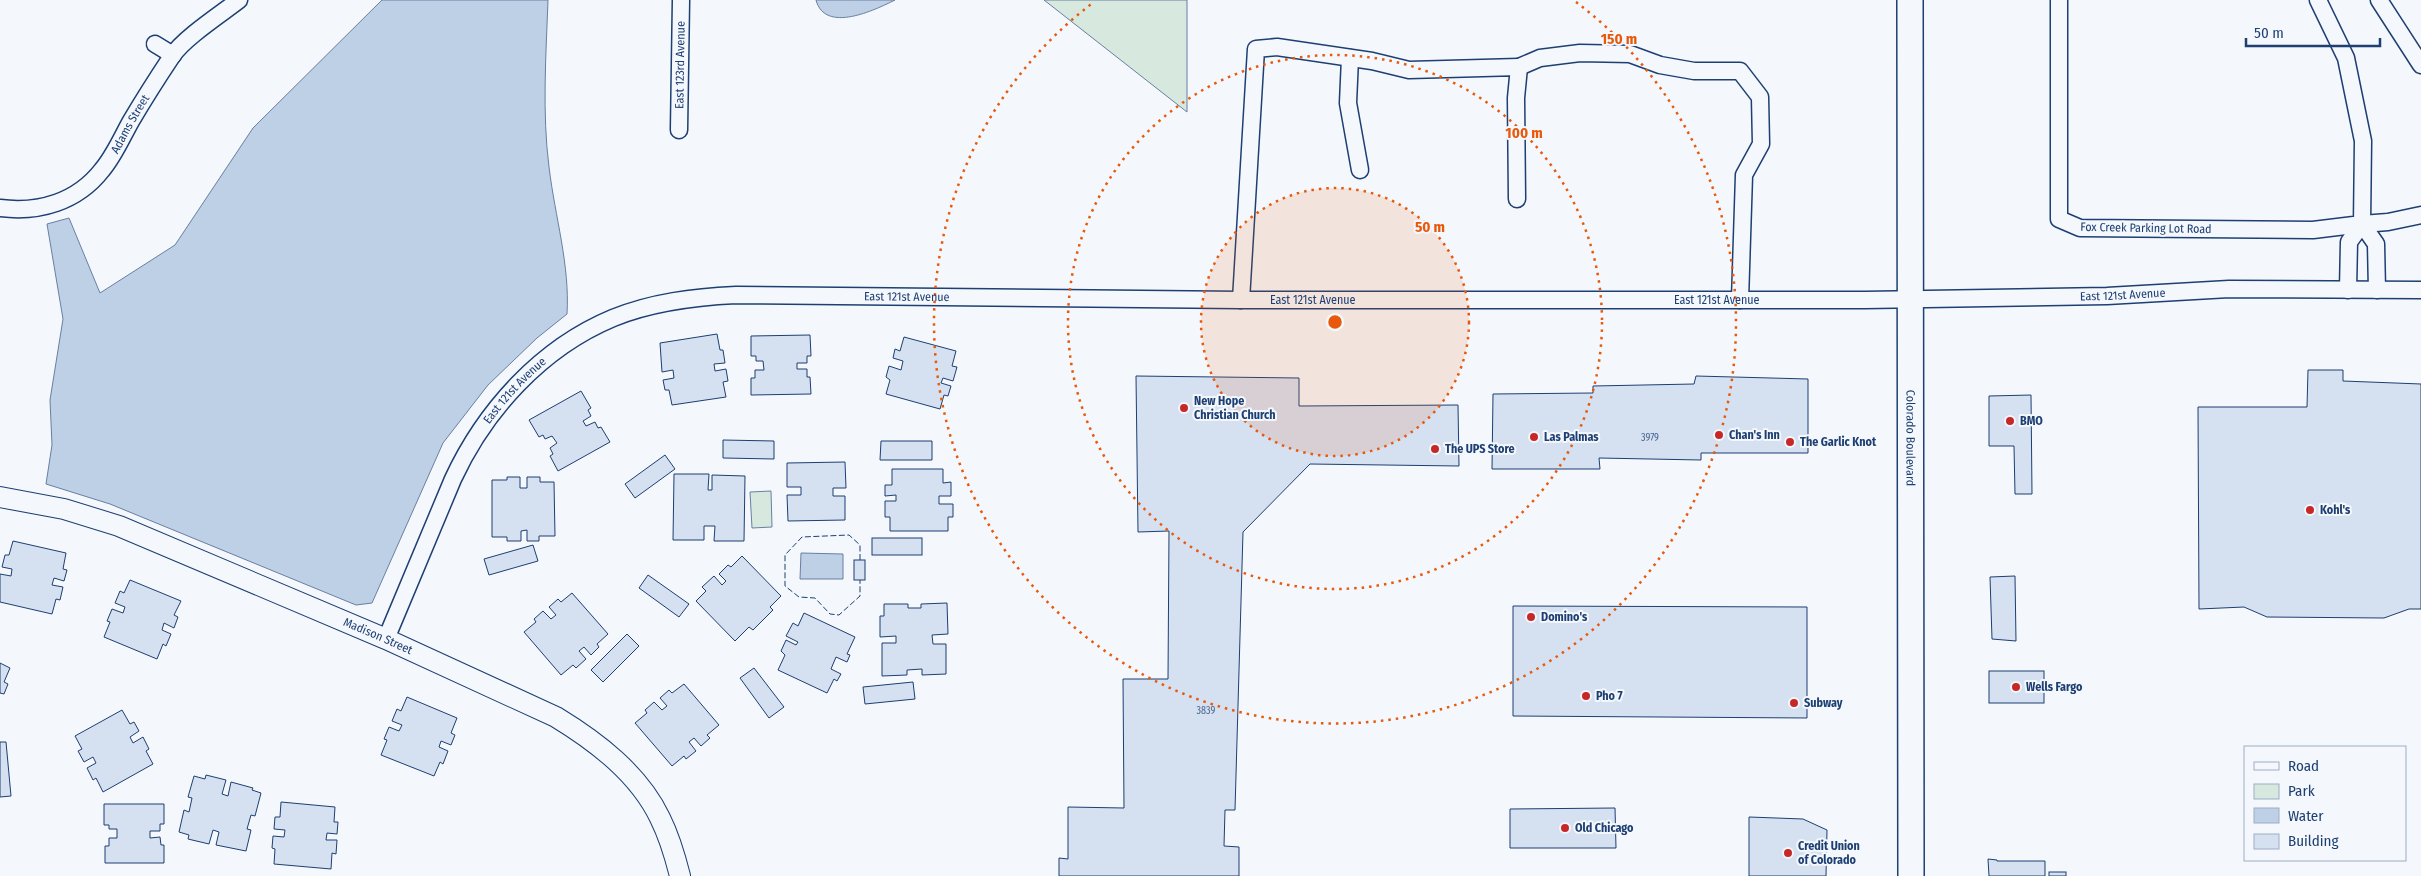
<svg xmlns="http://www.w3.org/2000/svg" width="2421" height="876" viewBox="0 0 2421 876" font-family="'Fira Sans Condensed',sans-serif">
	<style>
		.green { fill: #d7e8df; stroke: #687fa3 }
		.water { fill: #bed0e5; stroke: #687fa3 }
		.building { fill: #d5e0f0; stroke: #1d3f73 }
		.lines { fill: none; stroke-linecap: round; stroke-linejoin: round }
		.minor-casing { stroke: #1d3f73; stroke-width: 19 }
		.tertiary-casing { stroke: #1d3f73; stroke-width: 22 }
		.primary-casing { stroke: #1d3f73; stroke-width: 28 }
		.minor { stroke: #f4f7fb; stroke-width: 16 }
		.tertiary { stroke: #f4f7fb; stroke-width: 20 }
		.primary { stroke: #f4f7fb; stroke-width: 25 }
		.fence { stroke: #1d3f73; stroke-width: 1; stroke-dasharray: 6 2.5; stroke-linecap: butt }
		.ring { fill: none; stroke: #e8590c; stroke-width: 2.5; stroke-dasharray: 2.5 5 }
		.poi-dot { fill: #c62828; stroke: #f4f7fb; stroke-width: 2 }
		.labels { text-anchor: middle; stroke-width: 4; stroke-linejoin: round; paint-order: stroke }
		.number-label { font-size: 10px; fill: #4b6792 }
		.street-label { font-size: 12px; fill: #1d3f73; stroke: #f4f7fb }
		.poi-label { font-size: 12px; font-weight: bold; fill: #1d3f73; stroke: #f4f7fb; text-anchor: start }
		.centre { fill: #e8590c; stroke: #f4f7fb; stroke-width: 2.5 }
		.ring-label { font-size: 15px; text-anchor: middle; font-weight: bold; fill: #e8590c; stroke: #f4f7fb; stroke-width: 4; stroke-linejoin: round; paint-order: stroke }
	</style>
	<rect width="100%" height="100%" fill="#f4f7fb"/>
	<!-- green -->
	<g class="green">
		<polygon points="1044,0 1187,0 1187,112"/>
		<polygon points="771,491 772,527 752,528 750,492"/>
	</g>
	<!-- water -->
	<g class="water">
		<path d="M382 0H548C546 56 542 112 549 167 555 217 570 265 567 314L537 338 488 385 443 443 372 603 356 605 110 504 46 484 52 445 50 400 63 319 47 224 69 218 100 293 175 245 253 128Z"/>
		<path d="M816 0H895C875 10 825 34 816 0Z"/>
		<polygon points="801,553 843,554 843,579 800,579"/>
	</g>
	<!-- building -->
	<g class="building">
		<polygon points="717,334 720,350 723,350 725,363 714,364 715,371 726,369 728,381 723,382 726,397 672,405 669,390 665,390 663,380 674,378 673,370 662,372 660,343"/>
		<polygon points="810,335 811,356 807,356 807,363 797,363 797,369 807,369 807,377 810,377 811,394 751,395 751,378 755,378 755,370 764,370 763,361 756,361 756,356 751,356 751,336"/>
		<polygon points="904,337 956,351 952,366 957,367 953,381 943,378 941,383 951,386 948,396 944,395 940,409 886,394 890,380 886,377 889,366 901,370 903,361 893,358 895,349 900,351"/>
		<polygon points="2308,370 2343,370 2343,381 2421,384 2421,609 2409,609 2384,618 2267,617 2244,607 2199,609 2198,407 2307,407"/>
		<polygon points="1136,376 1299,378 1299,406 1458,405 1459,466 1310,464 1243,532 1235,810 1225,810 1224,846 1239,847 1239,876 1059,876 1059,858 1068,859 1068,807 1124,808 1123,679 1168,679 1169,531 1138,532"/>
		<polygon points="1696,376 1808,379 1808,453 1701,453 1701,460 1599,458 1600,469 1492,469 1493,394 1593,393 1593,386 1694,384"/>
		<polygon points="581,391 591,408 588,410 591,416 583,421 586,426 595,422 598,428 601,427 610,442 558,471 550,456 553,454 550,448 557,443 552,436 545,439 543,435 539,437 529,420"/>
		<polygon points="2031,395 2032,494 2015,494 2014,446 1989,446 1989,396"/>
		<polygon points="723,440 774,441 774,459 723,458"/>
		<polygon points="881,441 932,441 932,460 880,460"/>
		<polygon points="665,455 675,469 635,498 625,484"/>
		<polygon points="845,462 846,488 833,488 833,496 845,496 845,520 788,521 787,495 801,495 801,487 787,487 787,463"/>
		<polygon points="892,469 943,469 943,483 951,482 951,496 939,496 939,504 953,504 953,517 948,517 948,531 890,531 890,517 885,517 885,501 896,501 896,495 885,496 885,485 892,485"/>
		<polygon points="674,474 709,474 708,490 712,490 712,475 745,476 744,541 714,541 715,526 704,526 704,540 673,540"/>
		<polygon points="507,477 520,477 520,488 527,488 527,477 540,477 540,482 554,482 555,536 539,536 539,541 527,541 527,530 521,531 521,541 507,541 507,537 492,537 492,480 507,480"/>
		<rect x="872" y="538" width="50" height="17"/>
		<polygon points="13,541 66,553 63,569 67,570 64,581 54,578 52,585 63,587 60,600 56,599 52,614 0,602 0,574 11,576 12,569 2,567 5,555 9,555"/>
		<polygon points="533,545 538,561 489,575 484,559"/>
		<polygon points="742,556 781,596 770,607 773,610 753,630 749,627 735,641 696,601 706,591 702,587 714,576 722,585 726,581 719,574 728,565 731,567"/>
		<rect x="854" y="560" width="11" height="20"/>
		<polygon points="648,575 689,604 679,617 639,588"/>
		<polygon points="2015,576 2016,641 1992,639 1990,577"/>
		<polygon points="130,580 181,601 174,615 178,617 174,628 164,623 162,630 171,634 166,646 163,644 157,659 104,637 110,622 107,621 112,609 123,613 125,607 115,603 120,591 124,593"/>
		<polygon points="572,593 608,634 597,644 599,647 591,655 584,647 579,651 586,659 576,668 573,665 561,675 524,632 536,622 534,619 543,611 551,619 556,615 549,607 558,599 561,602"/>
		<polygon points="947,603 948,634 932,635 933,644 946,644 946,674 922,675 922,669 907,670 907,675 882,676 882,643 896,643 896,636 880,637 880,616 884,616 884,604 908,604 908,608 921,608 921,604"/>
		<polygon points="1513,606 1807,607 1807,718 1513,716"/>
		<polygon points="804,613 855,637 847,654 850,655 847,662 836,657 831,669 841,674 837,681 834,679 827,693 778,670 785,655 781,651 786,640 796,645 798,642 786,636 793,623 798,626"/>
		<polygon points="627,634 639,646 603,682 591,670"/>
		<polygon points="0,663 10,668 4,682 8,684 4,694 0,693"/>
		<polygon points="754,668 784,707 769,718 740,678"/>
		<rect x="1989" y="671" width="55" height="32"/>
		<polygon points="913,682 915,699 865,704 863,687"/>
		<polygon points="684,684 719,725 707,735 710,738 701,746 694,738 689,742 696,751 686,759 684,756 672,766 635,723 647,713 645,710 654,702 662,710 667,706 660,698 669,690 672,693"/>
		<polygon points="407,697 457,718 451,733 455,735 451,745 441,741 439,747 448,751 443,764 440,762 434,776 381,755 387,740 384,739 389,727 399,731 402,725 392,721 397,709 401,711"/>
		<polygon points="122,710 130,724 134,722 139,731 130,737 133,743 143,737 149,749 146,751 153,764 103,792 96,778 93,780 87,768 96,763 93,757 84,762 78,751 82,749 75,736"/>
		<polygon points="0,742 6,742 11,796 0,797"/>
		<polygon points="206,775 226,780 222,794 228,796 231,782 253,788 252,790 261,793 255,816 251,815 247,829 251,830 246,851 216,845 219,832 213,830 209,844 188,839 189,835 179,832 184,810 189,812 192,798 188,797 194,776 205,779"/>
		<polygon points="281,802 335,807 334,822 338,822 337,834 327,833 326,840 337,840 336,854 332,853 331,869 274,864 275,849 272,848 273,836 284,837 285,830 274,829 275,817 280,817"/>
		<polygon points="104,804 164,804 164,824 160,824 160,831 150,831 150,838 160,837 161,845 164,845 164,863 105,863 105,846 109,846 109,838 117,838 117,829 109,829 109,825 104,825"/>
		<polygon points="1615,808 1616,848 1510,848 1510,809"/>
		<polygon points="1749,817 1803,819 1827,830 1826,876 1749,876"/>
		<polygon points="1988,859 1997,860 1997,861 2045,861 2045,876 1989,876"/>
		<rect x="2049" y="872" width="17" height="4"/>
	</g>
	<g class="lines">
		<!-- minor casing -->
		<g class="minor-casing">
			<g id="minor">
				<polyline points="2059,0 2059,219 2080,228 2313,230 2362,224 2363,141 2346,58 2318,0"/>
				<polyline points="2379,0 2421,65"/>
				<polyline points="155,44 173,55"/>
				<polyline points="1350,58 1348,103 1360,170"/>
				<polyline points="1519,67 1540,58 1580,53 1630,54 1660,65 1694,71 1740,71 1760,97 1761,144 1744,175 1740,300"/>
				<path id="s1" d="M679 130 681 0"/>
				<path id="s2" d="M0 208C39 213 77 202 102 170 114 156 122 137 131 121 144 99 158 77 172 56 184 38 221 14 239 0"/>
				<polyline points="2362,224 2376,244 2377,290"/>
				<polyline points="2362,224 2388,222 2421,215"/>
				<polyline points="2348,290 2349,242 2362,224"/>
				<polyline points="1241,300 1256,49 1277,47 1372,61 1409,70 1519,67 1516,98 1517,199"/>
				<path id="s3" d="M386 639 453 479C485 410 541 348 613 318 652 302 694 297 736 295L1241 300H1865L2107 296 2229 289 2421 290"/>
			</g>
		</g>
		<!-- tertiary casing -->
		<g class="tertiary-casing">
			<g id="tertiary">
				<path id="s4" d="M0 497 64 509 119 526 386 639 556 717C597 742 639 774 660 818 669 836 675 856 680 876"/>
			</g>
		</g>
		<!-- primary casing -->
		<g class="primary-casing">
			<g id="primary">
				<path id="s5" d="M1910 0 1911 876"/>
			</g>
		</g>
		<!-- minor -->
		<use href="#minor" class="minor"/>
		<!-- tertiary -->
		<use href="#tertiary" class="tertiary"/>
		<!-- primary -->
		<use href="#primary" class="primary"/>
		<!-- fence -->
		<polyline class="fence" points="860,560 860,545 849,535 802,537 785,555 785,586 799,597 815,598 830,614 839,615 860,596 860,580"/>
	</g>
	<!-- distance rings -->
	<circle cx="1335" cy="322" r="134" fill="#e8590c" fill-opacity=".12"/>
	<g class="ring">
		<circle cx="1335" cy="322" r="134"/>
		<circle cx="1335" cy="322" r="267"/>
		<path d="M1576 2A401 401 0 1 1 1094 2"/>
	</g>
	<!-- markers -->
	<g class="poi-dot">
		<circle cx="1184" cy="408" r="5"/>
		<circle cx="2010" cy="421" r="5"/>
		<circle cx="1719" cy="435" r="5"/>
		<circle cx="1534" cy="437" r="5"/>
		<circle cx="1790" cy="442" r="5"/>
		<circle cx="1435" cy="449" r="5"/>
		<circle cx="2310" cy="510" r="5"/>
		<circle cx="1531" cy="617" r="5"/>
		<circle cx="2016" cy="687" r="5"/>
		<circle cx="1586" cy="696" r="5"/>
		<circle cx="1794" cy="703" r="5"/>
		<circle cx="1565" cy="828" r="5"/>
		<circle cx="1788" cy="853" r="5"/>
	</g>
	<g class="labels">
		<!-- number labels -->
		<g class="number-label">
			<text x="1650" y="441">3979</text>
			<text x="1206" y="714">3839</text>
		</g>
		<!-- street labels -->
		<g class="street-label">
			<text dy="4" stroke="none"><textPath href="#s1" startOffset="65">East 123rd Avenue</textPath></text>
			<text dy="4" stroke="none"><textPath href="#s2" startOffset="168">Adams Street</textPath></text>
			<text transform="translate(2146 228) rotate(1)" y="4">Fox Creek Parking Lot Road</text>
			<text dy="4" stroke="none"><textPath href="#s3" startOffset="1918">East 121st Avenue</textPath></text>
			<text dy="4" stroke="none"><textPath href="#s3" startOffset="702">East 121st Avenue</textPath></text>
			<text dy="4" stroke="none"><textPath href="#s3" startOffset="1108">East 121st Avenue</textPath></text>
			<text dy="4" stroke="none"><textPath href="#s3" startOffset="1512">East 121st Avenue</textPath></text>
			<text dy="4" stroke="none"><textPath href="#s3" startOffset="282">East 121st Avenue</textPath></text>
			<text dy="4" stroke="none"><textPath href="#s5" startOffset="438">Colorado Boulevard</textPath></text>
			<text dy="4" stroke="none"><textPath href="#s4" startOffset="404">Madison Street</textPath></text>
		</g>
		<!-- poi labels -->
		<g class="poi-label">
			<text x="1194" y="405">New Hope<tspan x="1194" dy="14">Christian Church</tspan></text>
			<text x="2020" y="425">BMO</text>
			<text x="1729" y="439">Chan's Inn</text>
			<text x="1544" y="441">Las Palmas</text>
			<text x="1800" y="446">The Garlic Knot</text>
			<text x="1445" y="453">The UPS Store</text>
			<text x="2320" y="514">Kohl's</text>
			<text x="1541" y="621">Domino's</text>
			<text x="2026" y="691">Wells Fargo</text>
			<text x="1596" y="700">Pho 7</text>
			<text x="1804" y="707">Subway</text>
			<text x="1575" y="832">Old Chicago</text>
			<text x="1798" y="850">Credit Union<tspan x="1798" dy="14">of Colorado</tspan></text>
		</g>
	</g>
	<circle cx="1335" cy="322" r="8" class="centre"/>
	<g class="ring-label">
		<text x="1619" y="44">150 m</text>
		<text x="1524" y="138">100 m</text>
		<text x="1430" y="232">50 m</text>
	</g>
	<!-- legend -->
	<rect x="2244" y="746" width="162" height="115" fill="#f4f7fb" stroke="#9eadc5"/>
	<rect x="2254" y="762" width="25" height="8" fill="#f4f7fb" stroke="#9eadc5"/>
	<text x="2288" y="771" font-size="15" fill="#1d3f73">Road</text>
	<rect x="2254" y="784" width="25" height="15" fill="#d7e8df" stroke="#9eadc5"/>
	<text x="2288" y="796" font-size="15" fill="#1d3f73">Park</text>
	<rect x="2254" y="808" width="25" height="15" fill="#bed0e5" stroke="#9eadc5"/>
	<text x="2288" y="821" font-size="15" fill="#1d3f73">Water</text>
	<rect x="2254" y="834" width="25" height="15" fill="#d5e0f0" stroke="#9eadc5"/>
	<text x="2288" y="846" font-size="15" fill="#1d3f73">Building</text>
	<!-- scale -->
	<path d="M2246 38v8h134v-8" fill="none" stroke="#1d3f73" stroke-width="2.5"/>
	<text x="2254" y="38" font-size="15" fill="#1d3f73" stroke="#f4f7fb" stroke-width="4" paint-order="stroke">50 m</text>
</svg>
